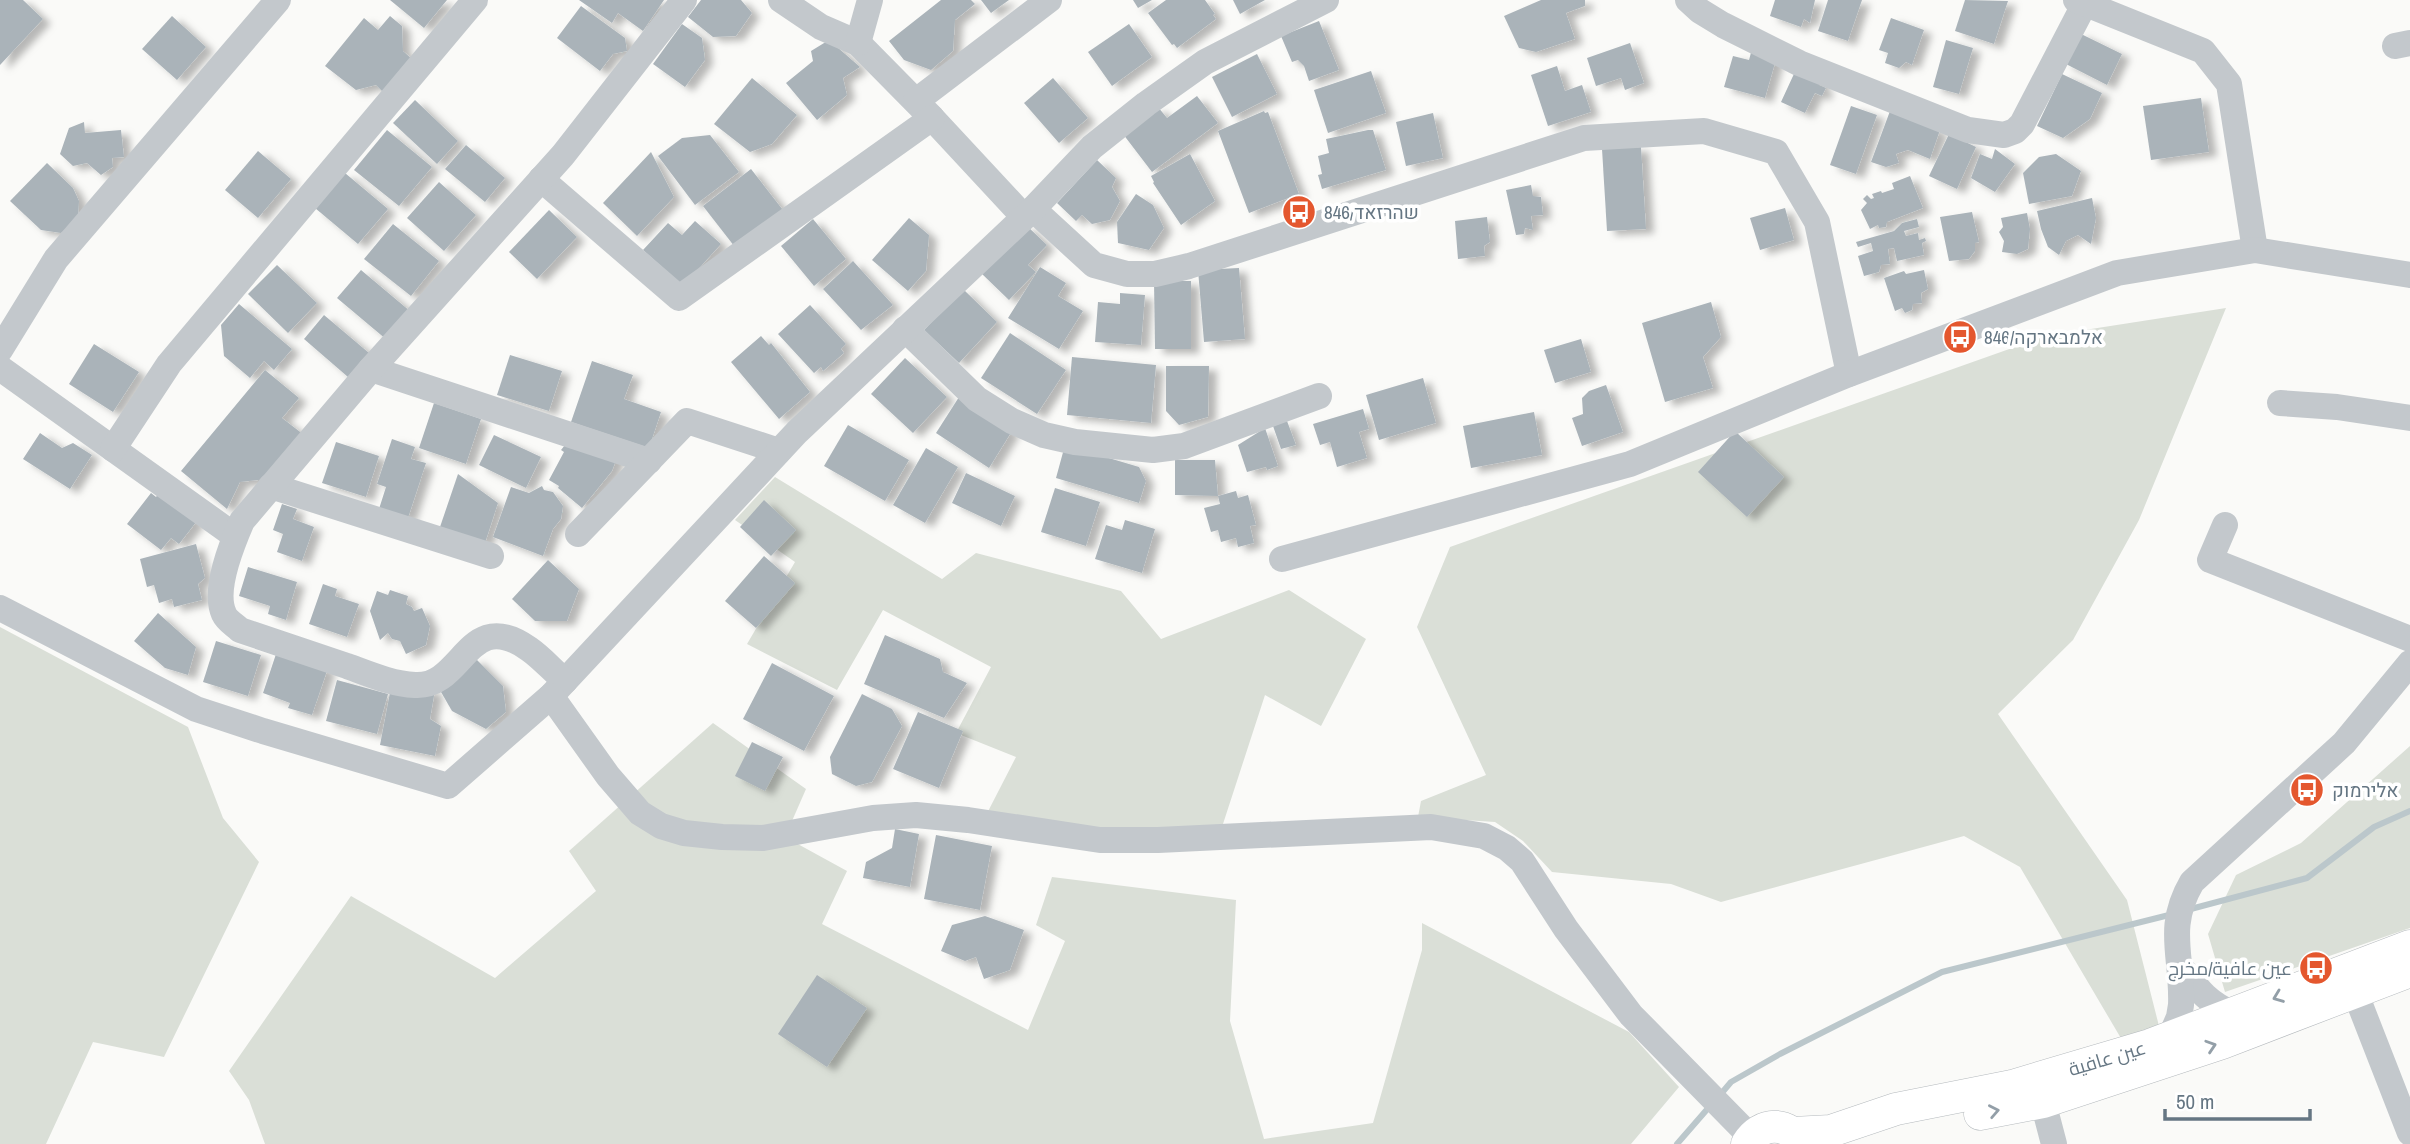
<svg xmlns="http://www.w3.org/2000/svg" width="2410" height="1144" viewBox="0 0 2410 1144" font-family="'Archivo Narrow',Cairo,Heebo,sans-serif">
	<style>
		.green { fill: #dadfd7 }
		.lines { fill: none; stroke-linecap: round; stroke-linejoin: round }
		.stream { stroke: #bbc7cb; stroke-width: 6 }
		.building { fill: #aab3b9; filter: url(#shadow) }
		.major-casing { stroke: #b5babe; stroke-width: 33 }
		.minor { stroke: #c3c8cc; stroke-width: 26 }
		.major { stroke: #fff; stroke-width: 32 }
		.oneway { stroke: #939fa8 }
		.labels { text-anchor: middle; stroke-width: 7; stroke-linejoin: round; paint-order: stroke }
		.poi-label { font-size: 19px; fill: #657683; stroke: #fff; text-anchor: start }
		.street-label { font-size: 19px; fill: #657683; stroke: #fff }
	</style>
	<defs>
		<filter id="shadow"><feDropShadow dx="8" dy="4.5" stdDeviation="3.5" flood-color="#0004"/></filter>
	</defs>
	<rect width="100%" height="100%" fill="#fafaf8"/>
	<!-- green -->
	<g class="green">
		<polygon points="2226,308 2139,520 2073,640 1998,714 2127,900 2159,1026 2122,1040 2020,867 1964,836 1721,902 1671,884 1552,872 1523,841 1495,822 1418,817 1421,801 1486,775 1417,627 1450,547 2046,336"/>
		<polygon points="775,477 942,579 976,553 1121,591 1161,639 1289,590 1366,639 1321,726 1265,695 1222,827 1185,834 981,825 1016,757 956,733 991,667 883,610 837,690 747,644 795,562 735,520"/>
		<polygon points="0,627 188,727 223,818 259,862 164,1057 93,1042 46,1144 0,1144"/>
		<polygon points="713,723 806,789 785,837 847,871 822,924 1028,1030 1065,941 1036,925 1052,877 1236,900 1230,1021 1264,1139 1373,1123 1422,950 1422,923 1629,1032 1679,1087 1631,1144 265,1144 249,1100 229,1071 351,896 495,978 596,891 569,851"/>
		<polygon points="2410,746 2410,928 2225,992 2208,934 2236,875 2301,843"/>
	</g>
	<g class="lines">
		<!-- stream -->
		<g class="stream">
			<polyline points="2187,910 2307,878 2374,827 2410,811"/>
			<polyline points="1720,1095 1731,1082 1780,1054 1942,972 2173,914"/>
			<polyline points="1677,1144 1710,1106"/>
		</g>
	</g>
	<!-- building -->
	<g class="building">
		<polygon points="0,0 23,0 43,19 0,65"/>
		<polygon points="390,0 447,0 424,28"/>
		<polygon points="579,0 664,0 643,31 618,13 612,23"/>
		<polygon points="701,0 741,0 752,13 736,36 713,37 688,17"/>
		<polygon points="941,0 971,0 975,4 955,20 953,51 931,70 904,60 889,41"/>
		<polygon points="981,0 1009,0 991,13"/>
		<polygon points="1133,0 1152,0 1138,8"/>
		<polygon points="1166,0 1205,0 1215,14 1213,15 1216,19 1177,48 1174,44 1172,45 1148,13"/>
		<polygon points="1233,0 1265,0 1240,14"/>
		<polygon points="1541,0 1585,0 1585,6 1566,13 1575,39 1536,52 1519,48 1504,16"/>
		<polygon points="1775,0 1815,0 1810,23 1804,19 1801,27 1770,16"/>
		<polygon points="1828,0 1862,0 1848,41 1818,31"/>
		<polygon points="1965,0 2008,1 1994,44 1955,31"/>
		<polygon points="581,6 625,38 627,51 613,54 600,71 557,38"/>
		<polygon points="172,16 206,47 177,80 142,49"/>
		<polygon points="390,16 402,26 403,51 414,61 385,94 376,85 356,90 325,66 364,18 378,30"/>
		<polygon points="1891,18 1924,30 1912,65 1906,62 1899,68 1885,63 1888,53 1879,50"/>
		<polygon points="1319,21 1339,70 1309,81 1304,66 1298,60 1292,62 1281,36"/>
		<polygon points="682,24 702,38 705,60 685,87 653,64"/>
		<polygon points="1129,24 1152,57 1112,86 1088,52"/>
		<polygon points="2079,33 2122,54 2107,85 2064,63"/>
		<polygon points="829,40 860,67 843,78 847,95 817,120 786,83 813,61 811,51"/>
		<polygon points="1946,40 1973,48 1959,94 1933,87"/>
		<polygon points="1630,43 1644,83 1625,90 1621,78 1596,86 1587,58"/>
		<polygon points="1752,49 1777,56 1765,98 1724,87 1733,56 1749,60"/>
		<polygon points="1257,54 1277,94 1232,117 1212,77"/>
		<polygon points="1799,63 1824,75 1819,85 1826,88 1822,96 1815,93 1805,113 1781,102"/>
		<polygon points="1557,66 1565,91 1582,85 1591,112 1548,126 1531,75"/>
		<polygon points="1371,71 1386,113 1328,133 1314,90"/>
		<polygon points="2062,74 2102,93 2090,119 2063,138 2037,126"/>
		<polygon points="752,78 797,115 772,144 750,152 714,124"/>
		<polygon points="1053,78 1088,118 1059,143 1024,103"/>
		<polygon points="1197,96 1218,123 1152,172 1123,134 1158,107 1167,118"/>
		<polygon points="2201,98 2209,152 2151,160 2143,106"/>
		<polygon points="415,100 458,141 437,164 393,123"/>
		<polygon points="1851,106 1877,115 1856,174 1830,165"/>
		<polygon points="1264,111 1265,113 1268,112 1299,194 1249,213 1218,131"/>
		<polygon points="1890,111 1940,130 1930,159 1908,150 1896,154 1899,163 1886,167 1871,162"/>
		<polygon points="1433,113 1443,158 1406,166 1396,122"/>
		<polygon points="84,122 85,133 121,130 124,157 112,158 113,167 101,175 87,163 73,166 60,154 69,128"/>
		<polygon points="387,130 432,167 399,206 354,170"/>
		<polygon points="1368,130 1373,130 1386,170 1322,189 1318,175 1322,174 1318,156 1329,153 1326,139"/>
		<polygon points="1949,134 1976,147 1957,189 1929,176"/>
		<polygon points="710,135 739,172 695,205 658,156 682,138"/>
		<polygon points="466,145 505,178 485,202 445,169"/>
		<polygon points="1641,147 1646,229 1607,231 1602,149"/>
		<polygon points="1995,149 2015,164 1995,192 1971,178 1980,154 1992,159"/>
		<polygon points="258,151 291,179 258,218 225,190"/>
		<polygon points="651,152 674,197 637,236 603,203"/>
		<polygon points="1190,154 1215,201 1181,225 1153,183 1154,182 1151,176"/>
		<polygon points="2056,154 2081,171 2072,196 2029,204 2023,173 2039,157"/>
		<polygon points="1097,160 1116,178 1112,187 1120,201 1110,220 1092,224 1082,215 1076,221 1057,203"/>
		<polygon points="47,163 73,188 79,201 78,218 61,233 41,230 10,201"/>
		<polygon points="751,169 786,214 738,251 703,206"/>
		<polygon points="345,173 388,209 358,244 315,208"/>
		<polygon points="1910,176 1923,208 1887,222 1886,227 1879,228 1878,225 1870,229 1861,210 1867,203 1863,199 1867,195 1871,199 1874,198 1872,194 1881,191 1882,193 1894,189 1892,183"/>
		<polygon points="439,182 476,215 444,251 407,218"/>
		<polygon points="1531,185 1533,196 1541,197 1543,215 1531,216 1533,230 1525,228 1524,234 1516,235 1506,190"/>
		<polygon points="1136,194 1153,205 1164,228 1149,250 1118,243 1117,222"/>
		<polygon points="2092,198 2096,218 2091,244 2078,235 2066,241 2059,255 2048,247 2041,229 2037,211"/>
		<polygon points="1785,208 1794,240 1760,250 1750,218"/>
		<polygon points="549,210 577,237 537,279 509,252"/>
		<polygon points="1972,212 1979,242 1975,243 1975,251 1969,259 1949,261 1940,217"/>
		<polygon points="2027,213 2030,229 2028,249 2017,254 2002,252 2004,241 1999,232 2003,227 2001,218"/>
		<polygon points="1487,217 1490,242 1484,246 1485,256 1458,259 1455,221"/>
		<polygon points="909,218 929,235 926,271 908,291 872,260"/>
		<polygon points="813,219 846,259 814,286 781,246"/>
		<polygon points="1917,219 1919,227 1904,231 1906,236 1918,233 1919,240 1925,238 1926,241 1922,243 1924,255 1897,261 1894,248 1888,249 1890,264 1881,265 1879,272 1864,276 1858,256 1873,251 1871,243 1858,247 1856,242 1894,231 1902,223"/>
		<polygon points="695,221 721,244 683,286 643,250 668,223 682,235"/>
		<polygon points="393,224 439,261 411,296 364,259"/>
		<polygon points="1026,225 1047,245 1028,265 1036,272 1009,300 981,273"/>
		<polygon points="853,261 893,305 861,330 823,289"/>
		<polygon points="277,265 317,303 288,333 248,294"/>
		<polygon points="1040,267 1066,283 1058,296 1083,311 1059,349 1008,318"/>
		<polygon points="1239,268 1245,339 1204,342 1198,270"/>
		<polygon points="361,270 411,312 387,340 337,298"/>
		<polygon points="1924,270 1928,289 1921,293 1922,303 1913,304 1912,310 1905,313 1902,308 1895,311 1884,278 1904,271 1906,274"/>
		<polygon points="1154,281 1191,281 1191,349 1155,349"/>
		<polygon points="963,289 997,322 959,363 924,330"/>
		<polygon points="1120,293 1145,295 1141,345 1095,342 1098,302 1120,304"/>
		<polygon points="1711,302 1721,337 1703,357 1713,388 1665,402 1642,323"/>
		<polygon points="239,304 292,349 274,370 264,361 250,378 224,356 221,325"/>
		<polygon points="810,305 846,344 841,349 844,353 823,371 821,367 814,373 778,334"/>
		<polygon points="324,315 369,353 348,377 304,339"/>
		<polygon points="1010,333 1066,370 1037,414 981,378"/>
		<polygon points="761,336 769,345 771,343 810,392 779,419 731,362"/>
		<polygon points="1581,339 1591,372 1555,383 1544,350"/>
		<polygon points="94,344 139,372 113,412 69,384"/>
		<polygon points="510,355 562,371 549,411 497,395"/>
		<polygon points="1072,357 1156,365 1151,423 1067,415"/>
		<polygon points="905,358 947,397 913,433 871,394"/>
		<polygon points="592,361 633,375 624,399 661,412 649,448 571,422"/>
		<polygon points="1166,366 1209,366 1208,417 1179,425 1166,411"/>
		<polygon points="265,370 299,398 282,418 304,435 267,479 240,482 227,509 181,471"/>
		<polygon points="1423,378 1436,423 1379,440 1366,395"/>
		<polygon points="1606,385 1623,432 1582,446 1572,418 1583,414 1582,398 1589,391"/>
		<polygon points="959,397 1012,431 989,468 936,433"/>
		<polygon points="434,403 481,419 466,464 419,448"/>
		<polygon points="1363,409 1369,429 1359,432 1367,458 1337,467 1330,442 1320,445 1313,424"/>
		<polygon points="1534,412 1542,455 1471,468 1463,426"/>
		<polygon points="1287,421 1296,445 1281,449 1273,426"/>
		<polygon points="848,425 909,460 885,501 824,466"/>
		<polygon points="1265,428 1278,466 1267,470 1266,467 1247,472 1238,445"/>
		<polygon points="1735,431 1784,477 1747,517 1698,472"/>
		<polygon points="40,433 62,448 73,443 92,455 70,489 23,459"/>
		<polygon points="494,435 541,457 526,488 479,465"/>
		<polygon points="392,439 415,447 411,459 426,463 408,518 379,509 386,487 377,484"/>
		<polygon points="569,440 618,455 612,471 582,508 558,488 559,486 549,480 564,452 561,450"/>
		<polygon points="336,442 379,456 366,497 322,483"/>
		<polygon points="1065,445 1139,467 1146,481 1139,503 1056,478"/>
		<polygon points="926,448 958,467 925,523 893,505"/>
		<polygon points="1175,460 1215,460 1218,496 1175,495"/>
		<polygon points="966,473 1015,496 1001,526 952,503"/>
		<polygon points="458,474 498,503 485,543 440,527"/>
		<polygon points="542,486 544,490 553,492 563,506 561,519 553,529 543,556 493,537 511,487 529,493"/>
		<polygon points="1055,488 1100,502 1086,546 1041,532"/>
		<polygon points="1236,491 1238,498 1248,495 1256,525 1250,526 1254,543 1238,547 1236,538 1221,542 1218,530 1211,532 1204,508 1220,504 1218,496"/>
		<polygon points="160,492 197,521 179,544 171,538 161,550 127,524 151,493 156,497"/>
		<polygon points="764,500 796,530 771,556 740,527"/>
		<polygon points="282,504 297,509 293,519 314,527 302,561 277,552 283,534 273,530"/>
		<polygon points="1125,520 1155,529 1142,573 1095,559 1106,525 1122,530"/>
		<polygon points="196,544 205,578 198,584 202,600 174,607 172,599 159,603 154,585 147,587 140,559"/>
		<polygon points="764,556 795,583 756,628 725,601"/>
		<polygon points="548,560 579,589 567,621 535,621 512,599"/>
		<polygon points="248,567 297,582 286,620 268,614 270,606 239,596"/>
		<polygon points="323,584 337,589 335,596 359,604 347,637 309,624"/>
		<polygon points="390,590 408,596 406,604 412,607 414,611 422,608 430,626 426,645 406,654 400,641 392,639 388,633 380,640 370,611 377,591 388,595"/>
		<polygon points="158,613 196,647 188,675 165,668 134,641"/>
		<polygon points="885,635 940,659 943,672 967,683 944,718 864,684"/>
		<polygon points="216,641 261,655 248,696 203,682"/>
		<polygon points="277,651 328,668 312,715 288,708 290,703 263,693"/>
		<polygon points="475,658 503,686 506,712 486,729 452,711 441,692"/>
		<polygon points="772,663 834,696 804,751 743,719"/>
		<polygon points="337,680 388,694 377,734 326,721"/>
		<polygon points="392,682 435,690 430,719 441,726 435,756 380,745"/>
		<polygon points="862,694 892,709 902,726 872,782 856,786 832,774 830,757"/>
		<polygon points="918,712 963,731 939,788 893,769"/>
		<polygon points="752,742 783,757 765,791 735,776"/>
		<polygon points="895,829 919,834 910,887 863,878 866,862 892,848"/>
		<polygon points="936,835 992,846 980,910 924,899"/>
		<polygon points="985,916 1024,930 1010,970 984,979 976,957 965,961 941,951 952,925"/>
		<polygon points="817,975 867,1008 827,1067 778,1034"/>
	</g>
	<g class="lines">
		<!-- major casing -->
		<g class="major-casing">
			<g id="major">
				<polyline points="1980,1114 2043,1102 2222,1043 2410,971"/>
				<polyline points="1793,1133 1831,1131 1896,1109 2012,1086 2150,1045 2410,946"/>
				<path d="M1747 1144C1761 1121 1788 1121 1802 1144"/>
			</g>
		</g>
		<!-- minor -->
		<g class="minor">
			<polyline points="781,0 821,27 858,43 932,118 1023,216"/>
			<polyline points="1688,0 1700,11 1723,25 1799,63 1968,130 2004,135 2015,131 2022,124 2085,3"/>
			<polyline points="2076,0 2203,51 2229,84 2255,250"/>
			<polyline points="858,43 870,0"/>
			<polyline points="2395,46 2410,43"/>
			<polyline points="916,101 1049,0"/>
			<polyline points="541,179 679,298 932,118"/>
			<polyline points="1033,209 1094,265 1127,274 1155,274 1189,266 1584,138 1704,131 1776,152 1817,222 1849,374"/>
			<polyline points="905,329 977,399 1012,421 1044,435 1075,442 1153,450 1184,446 1319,396"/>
			<polyline points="0,350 56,259 278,0"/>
			<polyline points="0,368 235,536"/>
			<polyline points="371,369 649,461"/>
			<polyline points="2280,403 2337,407 2410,418"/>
			<polyline points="113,449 169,364 475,0"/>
			<polyline points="271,486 491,556"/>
			<polyline points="2225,525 2210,560 2410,639"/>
			<polyline points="578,534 687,421 779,451"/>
			<polyline points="1282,559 1630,464 1849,374 2117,273 2255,250 2410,275"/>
			<polyline points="0,608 196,709 263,731 448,786 551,696 797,432 1033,209 1092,147 1146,104 1205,62 1326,0"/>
			<path d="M565 681C553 671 542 658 529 649 467 605 464 688 415 685 392 684 369 674 347 666 312 654 276 642 240 630 235 625 227 621 224 614 213 590 232 544 242 521L371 369 563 155 684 0"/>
			<polyline points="551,696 608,776 640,813 661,826 684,833 722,837 763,838 873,818 916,815 968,820 1100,840 1158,840 1431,827 1484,836 1507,848 1522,861 1566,929 1631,1015 1751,1137"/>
			<path d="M2180 966C2197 988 2207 1003 2234 1014"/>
			<polyline points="2355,992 2410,1133"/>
			<path d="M2170 1038 2179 1017 2181 1005C2183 956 2165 928 2192 882L2344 743 2410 663"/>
			<polyline points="2043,1102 2054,1144"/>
		</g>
		<!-- major -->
		<use href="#major" class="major"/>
	</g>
	<!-- one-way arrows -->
	<defs><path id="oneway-chevron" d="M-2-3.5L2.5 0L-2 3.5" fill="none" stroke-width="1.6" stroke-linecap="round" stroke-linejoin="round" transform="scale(1.75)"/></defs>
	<g class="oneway">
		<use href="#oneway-chevron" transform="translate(2278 997) rotate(159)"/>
		<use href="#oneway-chevron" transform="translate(2211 1046) rotate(-18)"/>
		<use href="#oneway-chevron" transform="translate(1994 1111) rotate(-11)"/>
	</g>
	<!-- icons -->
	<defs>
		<g id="bus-disc" transform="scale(1.75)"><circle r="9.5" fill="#e4572e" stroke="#fff"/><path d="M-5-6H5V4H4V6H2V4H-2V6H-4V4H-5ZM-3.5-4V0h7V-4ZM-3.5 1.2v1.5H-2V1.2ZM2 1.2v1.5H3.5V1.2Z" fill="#fff"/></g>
	</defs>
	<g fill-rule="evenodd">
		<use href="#bus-disc" x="1299" y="212"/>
		<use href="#bus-disc" x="1960" y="337"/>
		<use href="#bus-disc" x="2307" y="790"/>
		<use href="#bus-disc" x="2316" y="968"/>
	</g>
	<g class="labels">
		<!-- poi labels -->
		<g class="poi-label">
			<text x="1324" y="219">846/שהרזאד</text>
			<text x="1984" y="344">אלמבארקה/846</text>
			<text x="2332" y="797">אלירמוק</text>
			<text x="2292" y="975" text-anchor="end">عين عافية/مخرج</text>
		</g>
		<!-- street labels -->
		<g class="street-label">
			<text transform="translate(2107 1058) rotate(-17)" y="7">عين عافية</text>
		</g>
	</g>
	<!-- scale -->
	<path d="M2165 1109v10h145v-10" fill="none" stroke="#657683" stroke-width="3.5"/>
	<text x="2176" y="1109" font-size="21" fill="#657683" stroke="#ffffff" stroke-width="5" paint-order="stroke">50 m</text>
</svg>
